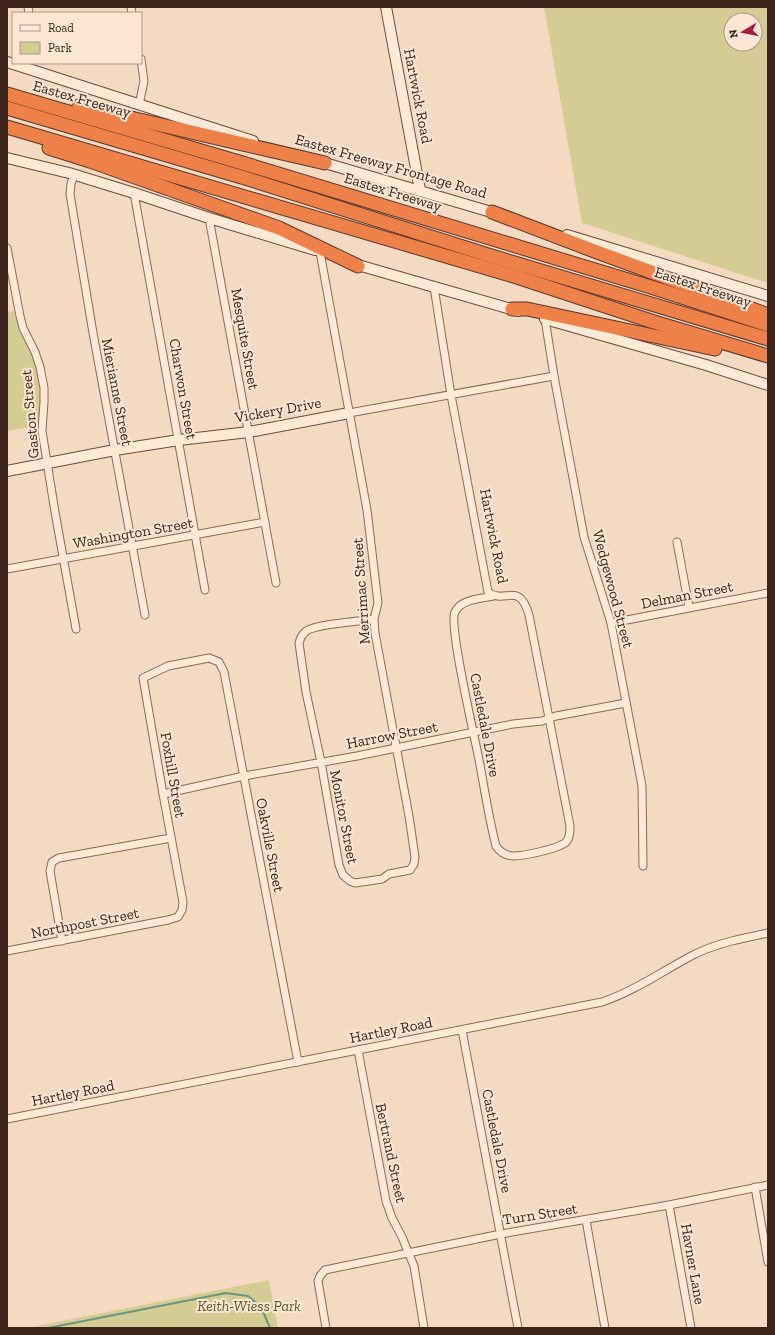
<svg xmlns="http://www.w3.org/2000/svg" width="775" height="1335" viewBox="0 0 775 1335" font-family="'Zilla Slab',serif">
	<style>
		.green { fill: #d3cd93; fill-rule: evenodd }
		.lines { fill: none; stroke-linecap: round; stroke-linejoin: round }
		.stream { stroke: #6a9581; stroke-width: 2 }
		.street-casing { stroke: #8f6856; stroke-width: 9 }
		.secondary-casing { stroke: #714939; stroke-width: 12 }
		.highway-casing { stroke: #5d372b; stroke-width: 15 }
		.street { stroke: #fde9d6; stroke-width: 7 }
		.secondary { stroke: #fde9d6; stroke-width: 10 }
		.highway { stroke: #ed8148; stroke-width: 13 }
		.labels { text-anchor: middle; stroke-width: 4; stroke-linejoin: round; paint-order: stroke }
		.street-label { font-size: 15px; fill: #3d251c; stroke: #fae6d2 }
		.park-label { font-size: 15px; font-style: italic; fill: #5a5c20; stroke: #fae6d2 }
	</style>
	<rect width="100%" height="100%" fill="#f3dac1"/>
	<!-- green -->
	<g class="green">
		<path d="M544 7H768V283L582 223ZM731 20H755V44H731Z"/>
		<polygon points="14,311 19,328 36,366 41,388 42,402 38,426 7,431 7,312"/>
		<polygon points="269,1280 278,1328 27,1328"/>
	</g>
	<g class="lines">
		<!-- stream -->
		<polyline class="stream" points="48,1328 226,1293 248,1296 261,1307 270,1328"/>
		<!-- street casing -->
		<g class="street-casing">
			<g id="street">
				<polyline points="28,7 29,13"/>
				<polyline points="131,7 132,13"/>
				<polyline points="139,105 144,81 141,59"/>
				<polyline points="74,175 71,184 70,194 93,333 145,615"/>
				<polyline points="134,193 205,590"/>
				<polyline points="209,218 276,583"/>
				<polyline points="7,248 20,316 23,328 35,352 40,367 44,388 44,402 42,431 55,512 76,629"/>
				<path d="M320 252 367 510 378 603 374 619 375 633 409 816 415 857 414 864 410 870 389 874 382 879 355 883 350 881 343 875 339 865 321 762 306 692 299 643C300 639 302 635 305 632 312 625 346 623 357 621H362L374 619"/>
				<path d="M434 287 451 395 488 592C505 605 519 580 529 615L570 826C570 832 570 839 565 843 556 849 524 856 514 856 506 856 500 852 496 846 489 819 485 792 480 765 476 742 448 625 455 612 461 599 480 599 493 596"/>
				<polyline points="545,319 554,376 584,537 611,623 642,786 643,866"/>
				<polyline points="349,413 554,376"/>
				<polyline points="677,542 689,607"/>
				<polyline points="7,569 265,522"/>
				<polyline points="611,623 768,593"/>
				<polyline points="163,794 244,776 357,756 513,724 542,721 556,716 626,703"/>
				<polyline points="62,941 50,871 52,862 59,858 171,838"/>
				<polyline points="7,951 168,920 178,917 182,910 183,902 163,794 143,678 168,666 209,658 219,662 224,672 298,1062"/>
				<polyline points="462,1030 518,1328"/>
				<polyline points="358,1050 386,1201 392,1218 402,1237 414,1266 424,1328"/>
				<path d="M7 1119 602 1002C635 991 664 970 695 954 718 943 743 938 768 933"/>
				<polyline points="755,1187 768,1262"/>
				<polyline points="669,1205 691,1328"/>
				<polyline points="586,1220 605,1328"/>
				<polyline points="326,1328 318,1281 320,1276 325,1270 501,1234 669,1205 768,1185"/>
			</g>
		</g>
		<!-- secondary casing -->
		<g class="secondary-casing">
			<g id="secondary">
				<polyline points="386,7 420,190"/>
				<polyline points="7,62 253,141"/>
				<polyline points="7,158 69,173 134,193 209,218 315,250"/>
				<polyline points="318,161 498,214"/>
				<polyline points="567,235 768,296"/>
				<polyline points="351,263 518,311"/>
				<polyline points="545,319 706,365 768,385"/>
				<polyline points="7,471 115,450 179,440 249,432 349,413"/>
			</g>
		</g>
		<!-- highway casing -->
		<g class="highway-casing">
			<g id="highway">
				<polyline points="7,94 239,162 651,287 768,325"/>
				<polyline points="79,106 325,163"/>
				<polyline points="7,108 245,178 488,255 768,339"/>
				<polyline points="7,127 517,277 654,322 768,356"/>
				<polyline points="49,148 90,161 279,228 358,266"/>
				<polyline points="492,212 597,252 768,315"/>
				<polyline points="512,309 527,309 715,349"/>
			</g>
		</g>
		<!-- street -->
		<use href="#street" class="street"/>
		<!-- secondary -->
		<use href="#secondary" class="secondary"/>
		<!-- highway -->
		<use href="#highway" class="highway"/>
	</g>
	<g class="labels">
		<!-- street labels -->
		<g class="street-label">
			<text transform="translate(418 96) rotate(79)" y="5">Hartwick Road</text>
			<text transform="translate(82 99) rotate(16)" y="5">Eastex Freeway</text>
			<text transform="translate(391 166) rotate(16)" y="5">Eastex Freeway Frontage Road</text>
			<text transform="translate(393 192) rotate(17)" y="5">Eastex Freeway</text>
			<text transform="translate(703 287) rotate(18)" y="5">Eastex Freeway</text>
			<text transform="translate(245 339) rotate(80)" y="5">Mesquite Street</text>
			<text transform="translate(183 389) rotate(80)" y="5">Charwon Street</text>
			<text transform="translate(117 392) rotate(79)" y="5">Mierianne Street</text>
			<text transform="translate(278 410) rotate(-10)" y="5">Vickery Drive</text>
			<text transform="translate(30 414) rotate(-95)" y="5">Gaston Street</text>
			<text transform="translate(133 533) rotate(-10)" y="5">Washington Street</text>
			<text transform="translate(494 536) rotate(79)" y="5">Hartwick Road</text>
			<text transform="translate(613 589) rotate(75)" y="5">Wedgewood Street</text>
			<text transform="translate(361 591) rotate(-94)" y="5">Merrimac Street</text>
			<text transform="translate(687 595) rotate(-11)" y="5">Delman Street</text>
			<text transform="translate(485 725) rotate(79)" y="5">Castledale Drive</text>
			<text transform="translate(392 735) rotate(-11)" y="5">Harrow Street</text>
			<text transform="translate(173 775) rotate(80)" y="5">Foxhill Street</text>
			<text transform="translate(344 817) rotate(79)" y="5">Monitor Street</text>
			<text transform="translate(270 845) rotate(79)" y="5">Oakville Street</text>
			<text transform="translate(85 923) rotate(-11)" y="5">Northpost Street</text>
			<text transform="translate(391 1030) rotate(-11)" y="5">Hartley Road</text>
			<text transform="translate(73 1093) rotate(-11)" y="5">Hartley Road</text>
			<text transform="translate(497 1141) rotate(79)" y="5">Castledale Drive</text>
			<text transform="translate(391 1153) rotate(78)" y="5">Bertrand Street</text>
			<text transform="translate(540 1214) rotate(-9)" y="5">Turn Street</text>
			<text transform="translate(693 1264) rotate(80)" y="5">Havner Lane</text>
		</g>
		<!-- park labels -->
		<g class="park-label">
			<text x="249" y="1311">Keith-Wiess Park</text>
		</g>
	</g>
	<!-- border -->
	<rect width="775" height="1335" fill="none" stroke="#3d251c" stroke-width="16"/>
	<!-- legend -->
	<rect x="12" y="12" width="130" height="52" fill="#fae6d2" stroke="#ae9989"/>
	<rect x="20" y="25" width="20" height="6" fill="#fde9d6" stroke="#ae9989"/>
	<text x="48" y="32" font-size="12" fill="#3d251c">Road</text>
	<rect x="20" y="42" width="20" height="12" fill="#d3cd93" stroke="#ae9989"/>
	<text x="48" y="52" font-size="12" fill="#3d251c">Park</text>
	<!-- north arrow -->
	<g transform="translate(743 32) rotate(260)"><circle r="19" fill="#fae6d2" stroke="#ae9989"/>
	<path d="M0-3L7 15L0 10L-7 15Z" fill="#a61e3c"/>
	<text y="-6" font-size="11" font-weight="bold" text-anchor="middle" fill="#3d251c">N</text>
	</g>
</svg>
